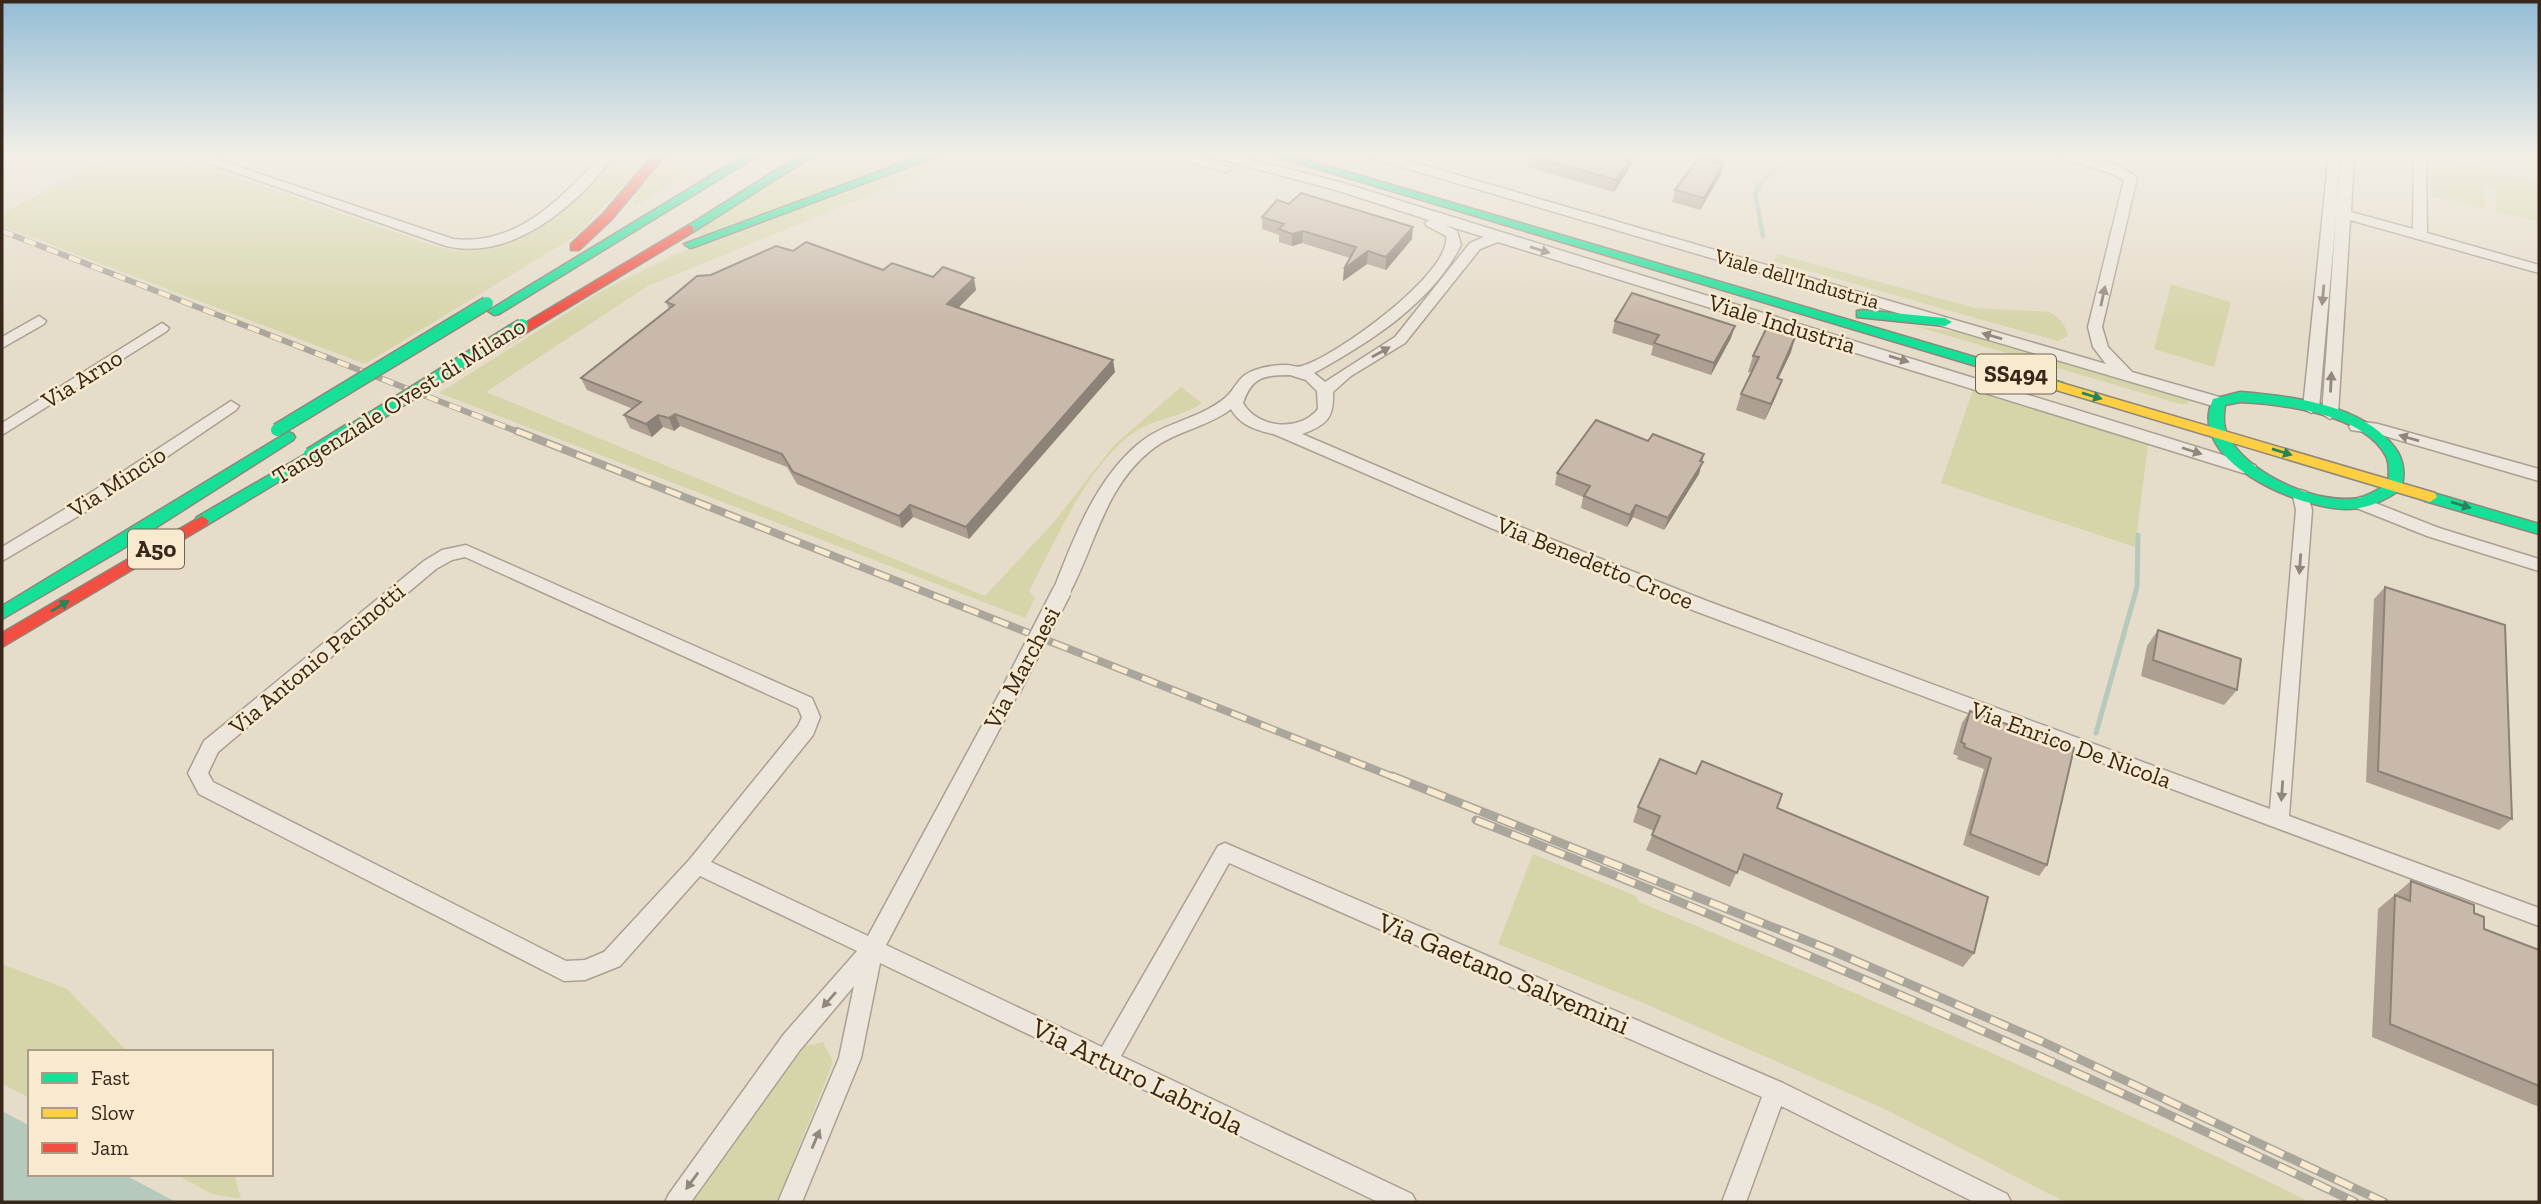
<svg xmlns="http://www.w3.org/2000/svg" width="2541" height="1204" viewBox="0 0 2541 1204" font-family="'Zilla Slab',serif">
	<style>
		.green { fill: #d6d5aa }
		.water { fill: #b5cabc }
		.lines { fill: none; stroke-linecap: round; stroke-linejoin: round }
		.stream-far1 { stroke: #b5cabc; stroke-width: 4.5 }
		.stream { stroke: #b5cabc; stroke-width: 5 }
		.street-casing { stroke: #aaa093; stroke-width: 3 }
		.fast-casing { stroke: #8f867a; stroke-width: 3 }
		.slow-casing { stroke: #8f867a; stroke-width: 3 }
		.jam-casing { stroke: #8f867a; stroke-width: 3 }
		.street { fill: #ece6dc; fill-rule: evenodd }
		.fast { fill: #16e098; fill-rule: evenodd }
		.slow { fill: #ffcf43; fill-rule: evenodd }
		.jam { fill: #f24e42; fill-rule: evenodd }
		.rail-far2-casing { stroke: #aba69c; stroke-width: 6 }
		.rail-far1-casing { stroke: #aba69c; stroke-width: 8 }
		.rail-casing { stroke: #aba69c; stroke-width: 9 }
		.rail-far2 { stroke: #f8eace; stroke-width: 4.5; stroke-dasharray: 12; stroke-linecap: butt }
		.rail-far1 { stroke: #f8eace; stroke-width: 5; stroke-dasharray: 16; stroke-linecap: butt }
		.rail { stroke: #f8eace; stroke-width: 6; stroke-dasharray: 19; stroke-linecap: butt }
		.street-bridge-casing { stroke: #aaa093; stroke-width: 21; stroke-linecap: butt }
		.fast-bridge-far1-casing { stroke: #8f867a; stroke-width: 15; stroke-linecap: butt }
		.fast-bridge-casing { stroke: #8f867a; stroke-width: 19; stroke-linecap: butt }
		.street-bridge { stroke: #ece6dc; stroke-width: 18 }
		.fast-bridge-far1 { stroke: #16e098; stroke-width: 12 }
		.fast-bridge { stroke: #16e098; stroke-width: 16 }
		.wall { fill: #ad9f92 }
		.shaded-wall { fill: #8d8277 }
		.building { fill: #c9b9aa; stroke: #8d8277; stroke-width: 2 }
		.oneway { fill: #92877c }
		.oneway2 { fill: #27845a }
		.labels { text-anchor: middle; stroke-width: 5; stroke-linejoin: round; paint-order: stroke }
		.far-street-label { font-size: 21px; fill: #38281b; stroke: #f8eace }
		.shield { fill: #f8eace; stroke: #726251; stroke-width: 2 }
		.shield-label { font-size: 23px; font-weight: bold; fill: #38281b }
		.street-label { font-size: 24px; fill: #38281b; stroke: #f8eace }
		.near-street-label { font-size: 28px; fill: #38281b; stroke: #f8eace }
	</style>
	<rect width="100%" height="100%" fill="#e5dcc9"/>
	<!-- green -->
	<g class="green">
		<path d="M116 153H165L435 246C512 269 569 202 617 153H653L577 235 365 364 2 226V214Z"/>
		<polygon points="670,153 724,153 633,207 640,189"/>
		<polygon points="819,153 899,155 927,153 702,235 696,231"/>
		<path d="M957 153H972L648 286 486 392 985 596 1054 522 1114 445 1181 387 1202 403C1181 418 1154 418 1133 433 1086 467 1056 541 1029 591L1035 598 1025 618 439 393 603 290 676 254Z"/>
		<polygon points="2432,156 2539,181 2539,222 2496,212 2496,188 2484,185 2485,209 2431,196"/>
		<path d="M1777 254 1975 308 2049 312C2060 318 2065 324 2068 336L2058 341 1774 261Z"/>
		<polygon points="2171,284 2231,302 2214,367 2154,349"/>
		<polygon points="1915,326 1972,334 2181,395 2189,400 2188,404 2180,404"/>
		<polygon points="1974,387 2148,445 2135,547 1941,483"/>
		<path d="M1533 854 1636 896 1639 902C1865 996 2090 1093 2310 1202H2065L1887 1110 1641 1002 1498 944Z"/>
		<polygon points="2,964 67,989 128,1052 30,1052 30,1098 2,1084"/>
		<polygon points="823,1042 833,1062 777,1202 689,1202 799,1048"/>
		<polygon points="175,1174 234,1174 241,1199 212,1194"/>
	</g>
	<!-- water -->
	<polygon class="water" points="2,1111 30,1126 30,1174 123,1174 176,1202 2,1202"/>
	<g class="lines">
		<!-- stream-far1 -->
		<polyline class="stream-far1" points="1763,236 1755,193 1763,180 1779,167"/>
		<!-- stream -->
		<polyline class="stream" points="2096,733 2137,587 2138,535"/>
		<!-- street casing -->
		<g class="street-casing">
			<g id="street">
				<path d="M180 153H198L453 239C520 246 561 197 604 153H617C578 203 515 262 446 246Z"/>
				<polygon points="1166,153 1186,153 1232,168 1226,172 1168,156"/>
				<path d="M1206 153H1226L1346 184 2255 465 2257 469 2255 473H2243L1498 242 1480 249 1405 343 1351 376 1333 392C1334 418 1327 425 1302 434L1503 520 1707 601 2270 809 2296 510 2293 496 2301 490 2307 492 2312 510 2289 816 2539 908V926L1695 611 1491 528 1276 435C1258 430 1241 427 1231 409 1206 428 1174 431 1150 451 1104 488 1095 547 1068 596H1056L1053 591C1073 540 1094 482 1137 445 1163 422 1198 420 1225 398 1235 390 1237 378 1250 372 1261 367 1274 365 1286 365 1292 365 1297 368 1302 366 1335 357 1452 273 1446 236L1427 226 1425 223 1429 220 1336 190 1208 156ZM1445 225 1484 237 1470 243 1395 337 1325 382 1314 373C1370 342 1431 304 1461 245L1457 231ZM1290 375 1306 380 1317 391 1318 409C1300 432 1258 429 1243 403 1252 377 1264 375 1290 375Z"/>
				<path d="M1363 153H1382L2106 364 2093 347 2088 327 2124 180 2108 172 2042 153C2067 153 2119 160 2137 178L2102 327 2108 347 2132 372 2223 398 2226 402 2223 406H2213L1365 156Z"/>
				<polygon points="2329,153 2341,153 2336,208 2342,153 2354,153 2351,212 2413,229 2414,153 2426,153 2427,233 2539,265 2539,273 2350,220 2338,414 2330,419 2322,414 2336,216 2319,408 2311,413 2303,408"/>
				<polygon points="39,316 46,321 44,324 2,348 2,337"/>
				<polygon points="162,323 169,328 167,331 2,435 2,423"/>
				<polygon points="231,401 239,406 236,410 87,511 2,561 2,547 75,503"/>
				<polygon points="2357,421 2378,424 2539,469 2539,481 2378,434 2351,430 2349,426"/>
				<polygon points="2360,497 2439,528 2539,559 2539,571 2427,536 2354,507 2352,503"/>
				<path d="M466 545 812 698 820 717 813 735 711 862 868 936 1004 685 1011 683 1018 685 1020 690 886 945 1102 1047 1218 846 1225 843 1783 1083 2007 1194 2011 1202H1974L1781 1106 1746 1202H1722L1762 1097 1229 863 1121 1056 1412 1194 1416 1202H1378L880 963 861 1058 802 1202H778L839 1058 854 986 800 1050 691 1202H665L669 1194 784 1034 857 951 700 876 620 966 585 980 564 981 199 794 188 773 204 741 424 561 442 550ZM465 557 798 708 802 717 798 726 690 859 604 952 585 960 566 961 213 782 208 773 218 752 436 569 452 560Z"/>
			</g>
		</g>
		<!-- fast casing -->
		<g class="fast-casing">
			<g id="fast">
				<polygon points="748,153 762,153 499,314 494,315 488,311"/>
				<polygon points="803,153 817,153 693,232 685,232 683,229"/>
				<polygon points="929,153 945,153 694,247 690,248 684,244"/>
				<polygon points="1265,153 1283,153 2063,383 2065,386 2058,390 2053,389"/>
				<polygon points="1862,310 1945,318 1952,322 1945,326 1857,317 1857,311"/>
				<path d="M2240 392C2291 396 2362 404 2395 448 2404 460 2406 477 2400 490 2384 501 2365 510 2345 509 2298 508 2185 461 2213 399ZM2240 402C2282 404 2364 414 2386 456 2390 464 2389 475 2388 484 2379 489 2369 495 2359 498 2318 505 2253 476 2231 441 2223 430 2223 418 2225 405Z"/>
				<polygon points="288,432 293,434 295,437 293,440 119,551 2,619 2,606"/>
				<polygon points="311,451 318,456 316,459 207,525 197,525 195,521 197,517"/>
				<polygon points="2430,492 2539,524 2539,534 2425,501 2423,497"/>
			</g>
		</g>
		<!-- slow casing -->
		<g class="slow-casing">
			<polygon id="slow" points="2058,382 2435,493 2437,497 2430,502 2053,389 2051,386 2053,383"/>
		</g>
		<!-- jam casing -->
		<g class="jam-casing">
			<g id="jam">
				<polygon points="655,153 667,153 611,220 579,250 571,250 571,244 603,214"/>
				<polygon points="689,225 693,226 693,232 504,346 499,347 492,343"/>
				<polygon points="202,516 209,521 207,525 2,647 2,633"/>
			</g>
		</g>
		<!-- street -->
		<use href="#street" class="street"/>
		<!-- fast -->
		<use href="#fast" class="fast"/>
		<!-- slow -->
		<use href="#slow" class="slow"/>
		<!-- jam -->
		<use href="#jam" class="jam"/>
		<!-- rail-far2 casing -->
		<g class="rail-far2-casing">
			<polyline id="rail-far2" points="2,231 521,433"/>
		</g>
		<!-- rail-far1 casing -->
		<g class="rail-far1-casing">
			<polyline id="rail-far1" points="517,431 1396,778"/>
		</g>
		<!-- rail casing -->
		<g class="rail-casing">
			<g id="rail">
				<polyline points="1392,776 1833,951 2041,1041 2384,1202"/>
				<path d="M1476 820C1774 937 2067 1064 2355 1202"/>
			</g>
		</g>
		<!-- rail-far2 -->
		<use href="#rail-far2" class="rail-far2"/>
		<!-- rail-far1 -->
		<use href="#rail-far1" class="rail-far1"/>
		<!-- rail -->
		<use href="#rail" class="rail"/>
		<!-- street-bridge casing -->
		<g class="street-bridge-casing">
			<polyline id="street-bridge" points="1011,690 1062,591"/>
		</g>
		<!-- fast-bridge-far1 casing -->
		<g class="fast-bridge-far1-casing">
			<g id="fast-bridge-far1">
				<polyline points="277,430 487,303"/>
				<polyline points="348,433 522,325"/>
			</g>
		</g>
		<!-- fast-bridge casing -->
		<g class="fast-bridge-casing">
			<polyline id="fast-bridge" points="311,456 351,431"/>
		</g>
		<!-- street-bridge -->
		<use href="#street-bridge" class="street-bridge"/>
		<!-- fast-bridge-far1 -->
		<use href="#fast-bridge-far1" class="fast-bridge-far1"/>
		<!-- fast-bridge -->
		<use href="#fast-bridge" class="fast-bridge"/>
	</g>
	<!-- wall -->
	<g class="wall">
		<polygon points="1528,155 1632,164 1614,192 1527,167"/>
		<polygon points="1715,162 1720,176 1700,210 1672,202 1675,190"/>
		<polygon points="1289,204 1412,239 1386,270 1367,264 1343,281 1344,269 1350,258 1302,243 1292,246 1279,242 1279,235 1262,229 1262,217"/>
		<polygon points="793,251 883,270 933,277 976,290 958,308 1115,372 969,539 913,517 902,528 797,484 787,467 680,426 674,431 663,427 652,437 630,428 624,415 633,409 587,390 581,378 669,309 666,302 711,275"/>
		<polygon points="1615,321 1731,338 1711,375 1651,355 1653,346 1612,333"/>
		<polygon points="1791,352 1778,379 1776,396 1765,420 1736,410 1741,394 1752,373 1748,372 1753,356"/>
		<polygon points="1648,441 1704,454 1699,474 1664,530 1633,517 1627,527 1581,508 1583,497 1555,485 1557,473"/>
		<polygon points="2385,587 2512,819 2499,830 2366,782 2374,599"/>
		<polygon points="2158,630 2237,690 2224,705 2141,676 2147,646"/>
		<polygon points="2539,650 2539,676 2538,651"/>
		<polygon points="1970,711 2047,865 2039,876 1963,845 1984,769 1957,759 1958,756 1953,754 1962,723"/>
		<polygon points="1638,807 1777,808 1974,953 1963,967 1738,869 1730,887 1646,850 1654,831 1633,822"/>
		<polygon points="2411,881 2474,913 2484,929 2539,950 2539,1107 2372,1037 2378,909"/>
	</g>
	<!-- shaded-wall -->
	<g class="shaded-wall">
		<polygon points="1635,153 1632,164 1614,192 1616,180"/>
		<polygon points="1723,164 1720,176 1700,210 1704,198"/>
		<polygon points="1413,227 1412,239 1386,270 1386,257"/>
		<polygon points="1303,231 1302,243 1292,246 1292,234"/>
		<polygon points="1368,251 1367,264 1343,281 1344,269"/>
		<polygon points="974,278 976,290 950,316 947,304"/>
		<polygon points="1735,326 1731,338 1711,375 1714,363"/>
		<polygon points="1796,335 1791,352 1771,394 1777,378"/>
		<polygon points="1113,360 1115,372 969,539 966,527"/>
		<polygon points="1782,380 1776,396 1765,420 1771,404"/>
		<polygon points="675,414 680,426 674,431 669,418"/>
		<polygon points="658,415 663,427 652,437 646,424"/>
		<polygon points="1704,454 1699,474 1664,530 1668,518"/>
		<polygon points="910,505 913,517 902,528 899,516"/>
		<polygon points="1636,505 1633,517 1627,527 1630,515"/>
	</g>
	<!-- building -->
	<g class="building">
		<polygon points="1530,153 1634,153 1616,180 1528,155"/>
		<polygon points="1700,156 1716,159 1714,162 1723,164 1704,198 1675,190"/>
		<polygon points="1301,193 1413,227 1386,257 1368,251 1344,269 1356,247 1303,231 1292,234 1279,229 1284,224 1262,217 1277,200 1289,204"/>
		<polygon points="806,242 883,270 892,263 933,277 943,267 974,278 947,304 1113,360 966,527 910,505 899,516 793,472 782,454 675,414 669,418 658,415 646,424 624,415 641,402 581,378 674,305 666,302 697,276 711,275 776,246 793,251"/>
		<polygon points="1632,293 1735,326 1714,363 1654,343 1659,335 1615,321"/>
		<polygon points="1767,327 1796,335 1777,378 1782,380 1771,404 1741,394 1759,357 1753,356"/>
		<polygon points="1596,420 1648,441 1653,434 1704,454 1700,461 1703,462 1668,518 1636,505 1630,515 1584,496 1590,486 1557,473"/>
		<polygon points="2385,587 2505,625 2512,819 2378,771"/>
		<polygon points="2158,630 2241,659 2237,690 2153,660"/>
		<polygon points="1970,711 2074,748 2047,865 1970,834 1991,758 1964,747 1965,744 1961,742"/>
		<polygon points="1660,759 1696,774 1702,761 1782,794 1777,808 1988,897 1974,953 1744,854 1737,873 1652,835 1660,816 1638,807"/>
		<polygon points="2411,881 2474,905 2474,913 2484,917 2484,929 2539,950 2539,1086 2390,1024 2395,895 2410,901"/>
	</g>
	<!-- one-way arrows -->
	<defs><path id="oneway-solid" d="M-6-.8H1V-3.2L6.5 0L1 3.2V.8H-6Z" transform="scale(1.75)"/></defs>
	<g class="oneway">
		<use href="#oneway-solid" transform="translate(1540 250) rotate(17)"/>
		<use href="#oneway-solid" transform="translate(2323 295) rotate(95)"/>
		<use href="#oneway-solid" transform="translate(2103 296) rotate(-78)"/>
		<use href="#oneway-solid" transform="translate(1992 336) rotate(-164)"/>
		<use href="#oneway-solid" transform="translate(1381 352) rotate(-29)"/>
		<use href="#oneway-solid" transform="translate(1899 359) rotate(17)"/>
		<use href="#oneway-solid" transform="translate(2331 382) rotate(-87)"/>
		<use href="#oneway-solid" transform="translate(2409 438) rotate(-164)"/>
		<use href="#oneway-solid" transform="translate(2192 451) rotate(18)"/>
		<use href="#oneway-solid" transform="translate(2300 564) rotate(94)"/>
		<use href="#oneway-solid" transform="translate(2282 791) rotate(94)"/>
		<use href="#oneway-solid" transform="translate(829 1000) rotate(131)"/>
		<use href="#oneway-solid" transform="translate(816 1139) rotate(-67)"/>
		<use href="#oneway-solid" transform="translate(692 1181) rotate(126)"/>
	</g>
	<g class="oneway2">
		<use href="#oneway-solid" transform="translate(2092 396) rotate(17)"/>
		<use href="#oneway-solid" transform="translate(2282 452) rotate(17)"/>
		<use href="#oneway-solid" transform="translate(2461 505) rotate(17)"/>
		<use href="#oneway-solid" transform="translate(60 606) rotate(-31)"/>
	</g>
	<!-- sky -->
	<linearGradient id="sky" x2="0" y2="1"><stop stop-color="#93bdd6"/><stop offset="0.48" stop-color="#f3efe7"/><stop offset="1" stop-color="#f3efe7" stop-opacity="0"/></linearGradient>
	<rect width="2541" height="321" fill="url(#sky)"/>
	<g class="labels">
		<!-- far-street labels -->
		<g class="far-street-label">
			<text transform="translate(1797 279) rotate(16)" y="7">Viale dell'Industria</text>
		</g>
		<!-- shield labels -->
		<g class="shield">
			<rect x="1976" y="354.5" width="80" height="39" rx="5"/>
			<rect x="128" y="529.5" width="56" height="39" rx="5"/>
		</g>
		<g class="shield-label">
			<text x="2016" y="382">SS494</text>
			<text x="156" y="557">A50</text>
		</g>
		<!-- street labels -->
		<g class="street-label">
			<text transform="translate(1782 324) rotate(17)" y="8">Viale Industria</text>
			<text transform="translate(82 379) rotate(-32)" y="8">Via Arno</text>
			<text transform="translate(399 401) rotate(-32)" y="8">Tangenziale Ovest di Milano</text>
			<text transform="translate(117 482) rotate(-33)" y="8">Via Mincio</text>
			<text transform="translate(1595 563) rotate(22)" y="8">Via Benedetto Croce</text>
			<text transform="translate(317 659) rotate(-40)" y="8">Via Antonio Pacinotti</text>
			<text transform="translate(1022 668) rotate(-62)" y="8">Via Marchesi</text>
			<text transform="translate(2071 745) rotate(20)" y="8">Via Enrico De Nicola</text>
		</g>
		<!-- near-street labels -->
		<g class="near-street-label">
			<text transform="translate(1504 973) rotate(23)" y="10">Via Gaetano Salvemini</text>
			<text transform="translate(1138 1076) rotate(26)" y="10">Via Arturo Labriola</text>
		</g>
	</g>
	<!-- border -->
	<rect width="2541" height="1204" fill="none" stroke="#38281b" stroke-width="7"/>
	<!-- legend -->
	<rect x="28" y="1050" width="245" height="126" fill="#f8eace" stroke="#ab9c86" stroke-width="2"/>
	<rect x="42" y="1073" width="35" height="10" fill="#16e098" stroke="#ab9c86" stroke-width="2"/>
	<text x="91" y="1085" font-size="21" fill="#38281b">Fast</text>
	<rect x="42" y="1108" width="35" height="10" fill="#ffcf43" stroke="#ab9c86" stroke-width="2"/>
	<text x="91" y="1120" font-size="21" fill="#38281b">Slow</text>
	<rect x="42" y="1143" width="35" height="10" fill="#f24e42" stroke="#ab9c86" stroke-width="2"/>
	<text x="91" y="1155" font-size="21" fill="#38281b">Jam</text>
</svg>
